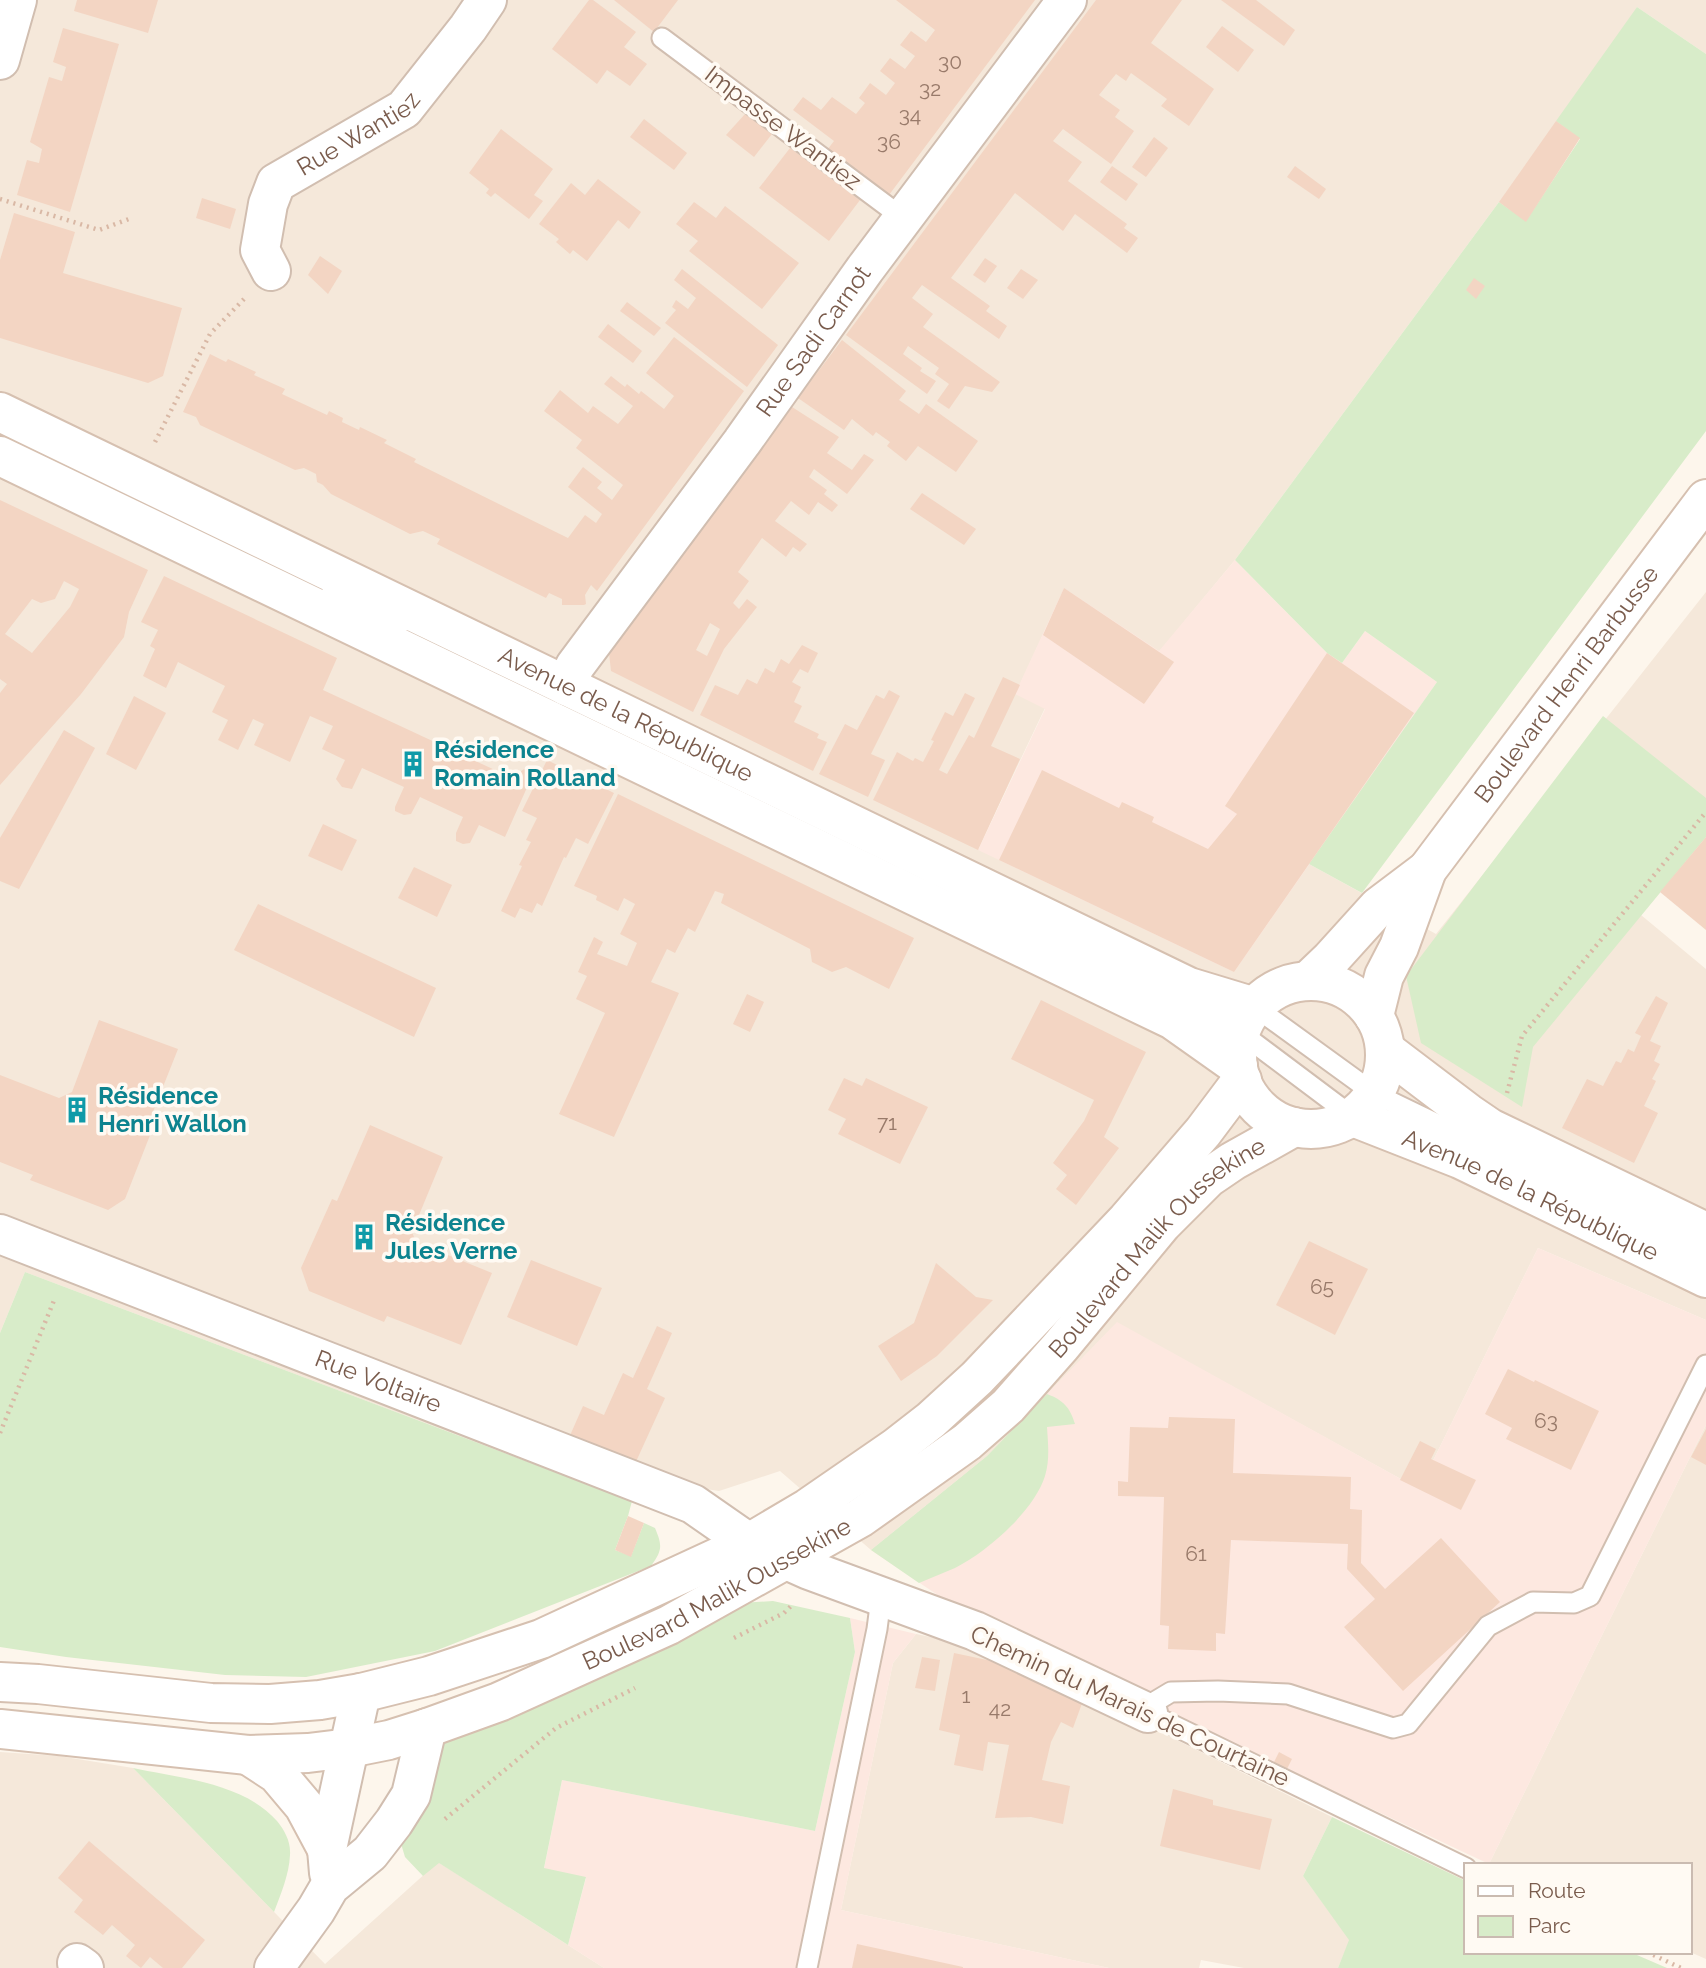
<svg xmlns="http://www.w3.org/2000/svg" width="1706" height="1968" viewBox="0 0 1706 1968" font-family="Raleway,sans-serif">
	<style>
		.residential { fill: #f5e8da }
		.commercial { fill: #fde8e0 }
		.green { fill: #d8ecc9 }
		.building { fill: #f3d5c3; fill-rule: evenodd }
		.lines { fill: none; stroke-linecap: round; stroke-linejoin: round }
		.lane-casing { stroke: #d1beb0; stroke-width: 23 }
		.street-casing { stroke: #d1beb0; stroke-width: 42 }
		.secondary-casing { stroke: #d6c0b0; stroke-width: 42 }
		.path { stroke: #d9b8a5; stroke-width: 4.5; stroke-dasharray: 2 5; stroke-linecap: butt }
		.lane { stroke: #fff; stroke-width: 19 }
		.street { stroke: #fff; stroke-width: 38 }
		.secondary { stroke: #fff; stroke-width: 38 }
		.labels { text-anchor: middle; stroke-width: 7; stroke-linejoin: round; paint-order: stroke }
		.number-label { font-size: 21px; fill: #987a6a }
		.street-label { font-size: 24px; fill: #7a5c4d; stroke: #fffaf3 }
		.culture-label { font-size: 24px; font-weight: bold; fill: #0d838f; stroke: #fffaf3; text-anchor: start }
	</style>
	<rect width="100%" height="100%" fill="#fdf6ec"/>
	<!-- residential -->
	<g class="residential">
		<polygon points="0,0 1706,0 1706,54 1637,7 1580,138 1526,222 1499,202 1235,560 1159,652 1064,589 1016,693 1045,708 978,849 1309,864 1436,934 1706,592 1706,837 1641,915 1706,969 1706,1320 1538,1248 1419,1489 1117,1323 987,1456 871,1550 780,1471 719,1491 686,1486 646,1472 632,1501 25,1272 0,1333"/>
		<polygon points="1706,1425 1706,1959 1690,1952 1690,1865 1489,1864"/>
		<polygon points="916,1634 969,1645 1114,1709 1332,1817 1303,1876 1350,1940 1338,1968 1244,1968 1201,1960 1199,1968 1109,1968 841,1910 893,1663"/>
		<polygon points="0,1752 59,1756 133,1768 325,1964 438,1862 604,1968 0,1968"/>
	</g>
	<!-- commercial -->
	<g class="commercial">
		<polygon points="1235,560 1327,653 1342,663 1365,631 1437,682 1234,972 978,850 1045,709 1015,694 1064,588 1159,651"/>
		<polygon points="1538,1248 1706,1320 1706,1425 1489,1864 1123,1692 945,1600 871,1550 987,1456 1117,1322 1419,1489"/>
		<polygon points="850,1618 916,1634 893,1663 841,1910 1109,1968 604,1968 568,1945 586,1878 544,1869 562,1780 815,1831 855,1652"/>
	</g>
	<!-- green -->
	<g class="green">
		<polygon points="1637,7 1706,54 1706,431 1362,893 1309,864 1437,682 1365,631 1342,663 1327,653 1235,560 1499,202 1526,221 1580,139 1556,121"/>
		<polygon points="1603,716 1706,798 1706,837 1533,1047 1522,1107 1421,1043 1406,976"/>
		<path d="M25 1272 632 1501 628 1516 615 1550 631 1556 644 1523 655 1528C662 1545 663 1550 651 1566L435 1651 306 1677 225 1675 66 1657 0 1647V1333Z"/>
		<path d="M1047 1394C1063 1400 1070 1407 1075 1424L1047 1427C1048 1444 1050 1459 1045 1476 1034 1511 987 1552 955 1568 943 1573 931 1578 919 1583L871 1550 987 1456Z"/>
		<polygon points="773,1601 850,1618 855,1652 815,1831 562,1780 544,1868 586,1877 568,1945 439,1863 423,1876 405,1857 399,1837 436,1751 450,1736 740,1603"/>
		<path d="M133 1768C180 1778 244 1783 277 1821 285 1831 291 1842 290 1855 289 1875 281 1893 274 1912Z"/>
		<polygon points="1332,1817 1466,1881 1466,1952 1630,1952 1667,1968 1338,1968 1349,1940 1303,1876"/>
	</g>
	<!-- building -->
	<g class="building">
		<polygon points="77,0 158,0 148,33 74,11"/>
		<polygon points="589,0 593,0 636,32 624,47 647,64 630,86 607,70 597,84 552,49"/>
		<polygon points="614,0 678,0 654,32"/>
		<polygon points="896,0 1035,0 886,199 824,154 834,141 793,110 803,97 821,110 832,97 856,114 865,103 859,98 870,83 886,95 895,83 880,71 890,58 905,69 915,56 900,45 911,31 926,42 935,30"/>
		<polygon points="1096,0 1182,0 1151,43 1214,89 1189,126 1161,106 1167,99 1131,73 1126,81 1116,74 1099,95 1120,110 1115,117 1134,131 1111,164 1063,129 1053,141 1082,162 1068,181 1127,224 1124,228 1138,238 1127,253 1075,214 1063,231 1015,193 951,278 990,306 986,311 1007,326 999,339 922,285 912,298 933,314 923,327 1000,382 992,392 965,386 949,409 937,401 949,384 935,374 939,368 908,346 903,354 922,368 920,371 936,381 927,394 846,335"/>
		<polygon points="1221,0 1256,0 1295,30 1284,46"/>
		<polygon points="1222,26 1254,50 1238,72 1206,47"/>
		<polygon points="63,28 119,44 70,212 17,195 27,160 39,163 42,149 30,142 49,77 62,81 66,67 53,62"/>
		<polygon points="745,114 772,134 754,157 726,135"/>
		<polygon points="644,119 687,153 674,170 630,137"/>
		<polygon points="1556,121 1580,138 1526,222 1499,202"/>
		<polygon points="501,129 553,169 534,195 543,201 529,219 495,193 491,197 486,193 489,189 469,173"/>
		<polygon points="1154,137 1168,148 1146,177 1132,167"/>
		<polygon points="790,148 860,200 829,241 759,188"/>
		<polygon points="1112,166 1138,184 1126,201 1100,182"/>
		<polygon points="1295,166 1326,189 1319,199 1287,177"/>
		<polygon points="598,179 641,212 629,229 618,220 587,261 573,250 570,254 556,242 559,239 539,224 571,183 585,195"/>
		<polygon points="202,198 236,209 230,229 196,218"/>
		<polygon points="694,202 716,218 725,206 799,263 762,309 689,251 698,241 676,224"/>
		<polygon points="14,213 75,232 63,273 182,308 163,376 148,383 0,338 0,260"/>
		<polygon points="320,256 342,271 328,294 308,275"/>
		<polygon points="985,258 997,266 985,283 973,275"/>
		<polygon points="682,269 778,345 747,387 665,323 676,310 672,307 676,300 688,309 696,298 674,280"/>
		<polygon points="1021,269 1038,280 1023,299 1007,288"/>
		<polygon points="1474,278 1485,286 1476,299 1466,290"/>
		<polygon points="627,302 661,328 654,336 620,311"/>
		<polygon points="608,324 642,351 633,363 598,337"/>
		<polygon points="674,337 744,391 597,591 591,585 585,595 586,604 584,605 562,605 562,599 549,593 546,598 437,544 440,539 423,531 410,534 331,494 323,485 317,482 316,474 304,468 295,470 200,425 196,417 183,412 210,354 226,362 228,359 256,372 254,375 285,389 282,394 327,415 329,411 343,418 342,422 359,430 360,427 387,440 384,443 416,459 414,462 568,538 585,515 596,523 602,514 568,487 583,467 602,482 597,488 612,500 623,485 576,448 582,440 544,411 560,390 588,413 593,406 618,424 633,406 604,384 611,376 625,387 627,384 639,394 641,391 664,409 674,396 646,373"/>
		<polygon points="842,340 906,391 899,400 919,414 926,404 978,441 956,472 918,446 906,461 887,446 890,442 876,432 873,436 852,419 844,430 798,398"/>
		<path d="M792 407 839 437 827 453 852 470 864 454 874 460 847 494 814 469 809 477 827 490 824 494 838 505 832 512 818 502 809 515 791 501 775 521 807 544 800 552 793 547 786 557 762 538 738 572 749 581 733 603 739 609 747 599 757 607 724 649 693 712 611 671 609 653ZM710 623 720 629 707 656 696 650Z"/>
		<polygon points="922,493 976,529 964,545 910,509"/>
		<path d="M0 500 148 570 129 612 124 637 81 694 0 785V693L7 684 0 679ZM64 581 79 589 70 607 32 653 5 634 32 599 41 603 55 599Z"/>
		<polygon points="164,576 337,658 323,690 512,778 524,769 533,774 505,837 479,825 470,843 463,844 456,841 456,833 463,817 420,797 411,814 404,815 395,811 395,807 404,787 362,768 352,789 342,787 336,779 345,760 322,749 333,726 310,716 290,762 254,745 264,724 253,719 238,750 218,740 228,720 212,712 225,686 178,662 166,688 143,676 155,649 150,646 158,630 141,622"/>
		<polygon points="1064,588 1174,662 1144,704 1043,635"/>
		<polygon points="802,645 818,653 808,673 800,669 792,682 801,687 794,702 802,706 794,722 819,734 817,738 827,742 813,771 700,715 715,685 738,695 747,679 757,684 765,668 774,673 781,659 789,664"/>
		<polygon points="1327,653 1414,713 1234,972 999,860 1042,770 1119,808 1122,802 1154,817 1152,822 1208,849 1237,814 1225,806"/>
		<polygon points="1003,677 1020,685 991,746 1020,759 978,850 873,800 897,752 913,761 915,758 923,762 934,741 931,740 945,712 953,716 965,693 975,698 939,770 947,774 969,735 974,738"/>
		<polygon points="889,690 900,696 871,754 885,760 868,797 819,774 845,724 857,730 876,695 884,699"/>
		<polygon points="134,696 166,713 136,770 106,754"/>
		<polygon points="64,730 95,748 19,889 0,881 0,838"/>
		<polygon points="547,760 614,793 588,844 576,838 566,858 564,857 542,906 537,903 532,913 520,908 515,918 501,911 522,866 519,865 531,842 526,840 537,818 522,811"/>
		<polygon points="618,794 914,938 889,989 846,967 832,972 812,962 810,949 721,903 724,894 715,891 695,932 688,928 675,953 667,949 651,982 679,993 614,1137 559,1114 605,1013 576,999 587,976 578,972 594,937 603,942 597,954 627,966 637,943 620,934 635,904 624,898 618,911 596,900 597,896 574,886"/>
		<polygon points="323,824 357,840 342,871 308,856"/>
		<polygon points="1706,837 1706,930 1660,892"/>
		<polygon points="414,867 452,885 437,917 398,898"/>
		<polygon points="258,904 436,988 414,1037 234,950"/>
		<polygon points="747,994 764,1002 750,1032 733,1024"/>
		<polygon points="1656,996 1668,1003 1650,1041 1661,1046 1654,1061 1660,1064 1652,1079 1656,1081 1644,1106 1658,1113 1634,1163 1562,1128 1587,1079 1603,1086 1616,1061 1621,1063 1628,1049 1634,1052 1641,1036 1635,1033"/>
		<polygon points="1041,1000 1146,1052 1104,1137 1119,1148 1076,1205 1056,1189 1067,1175 1053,1163 1084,1121 1094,1100 1011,1059"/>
		<polygon points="99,1020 178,1049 149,1122 154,1125 125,1199 108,1210 30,1180 33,1175 0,1162 0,1075 59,1098 72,1092"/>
		<polygon points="844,1078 862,1086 866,1078 928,1107 900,1164 838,1134 846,1119 828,1110"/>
		<polygon points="370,1125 443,1157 412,1232 416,1242 492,1273 461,1345 387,1316 384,1322 309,1291 301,1268 332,1199 337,1201"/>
		<polygon points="1309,1241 1368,1269 1335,1335 1276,1305"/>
		<polygon points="531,1260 602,1288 577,1346 507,1317"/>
		<polygon points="936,1263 976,1297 993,1300 937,1356 901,1381 878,1346 914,1323"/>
		<polygon points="657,1326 672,1333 647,1389 665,1398 634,1466 568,1440 583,1406 604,1415 623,1373 633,1378"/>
		<polygon points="1508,1369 1534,1382 1535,1380 1599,1411 1571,1470 1506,1439 1512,1428 1485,1414"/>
		<polygon points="1169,1417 1235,1419 1233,1473 1351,1477 1350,1509 1362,1510 1361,1563 1385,1589 1441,1538 1500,1602 1403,1691 1344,1627 1375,1599 1347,1569 1348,1544 1231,1540 1225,1634 1216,1633 1216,1651 1168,1649 1169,1626 1160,1625 1164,1497 1118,1496 1118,1481 1128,1482 1130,1427 1168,1428"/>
		<polygon points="1706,1429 1706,1465 1691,1457"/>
		<polygon points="1420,1441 1436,1449 1431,1459 1476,1480 1461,1510 1400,1480"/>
		<polygon points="628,1516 644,1523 631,1557 615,1550"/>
		<polygon points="954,1653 1025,1668 1024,1676 1084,1698 1073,1728 1061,1722 1051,1742 1042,1780 1070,1786 1063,1824 1031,1817 995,1818 1009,1745 988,1742 983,1771 954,1765 960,1735 939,1730"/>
		<polygon points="922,1657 940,1660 935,1691 915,1688"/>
		<polygon points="1279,1752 1292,1759 1286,1771 1273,1764"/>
		<polygon points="1173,1789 1213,1800 1213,1805 1272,1819 1260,1870 1160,1846"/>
		<polygon points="89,1841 205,1940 182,1968 163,1968 150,1957 141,1968 126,1956 135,1945 112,1925 103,1935 74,1912 83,1900 58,1878"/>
		<polygon points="857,1944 963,1967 963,1968 852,1968"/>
	</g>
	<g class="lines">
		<!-- lane casing -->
		<g class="lane-casing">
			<g id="lane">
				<polyline points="662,38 903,218"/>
				<polyline points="331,594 391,623 417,619"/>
				<polyline points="1172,1000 1241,1033 1353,1117"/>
				<polyline points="1255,1007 1375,1094 1706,1254"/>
				<polyline points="1466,1868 1148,1713 1156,1701 1171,1692 1218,1691 1288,1694 1393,1728 1408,1724 1488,1626 1533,1602 1574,1603 1590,1596 1706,1365"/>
				<polyline points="807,1968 877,1629 881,1598"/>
			</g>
		</g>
		<!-- street casing -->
		<g class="street-casing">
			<g id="street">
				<polyline points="0,60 17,0"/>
				<path id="s1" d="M271 271 260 250 268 204 276 183 404 109 468 28 487 0"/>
				<path id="s2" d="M566 686 575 666 742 442 865 269 1067 0"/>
				<path id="s3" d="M0 1234 693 1504 749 1543 809 1570 975 1631 1148 1713"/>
				<polyline points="329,1873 327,1849 361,1693"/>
				<polyline points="77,1963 84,1968"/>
				<polyline points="274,1968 316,1910 330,1886 370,1853 394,1822 411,1795 427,1728"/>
			</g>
		</g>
		<!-- secondary casing -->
		<g class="secondary-casing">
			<g id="secondary">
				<path id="s4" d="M0 412 1189 987 1255 1007"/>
				<polyline points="0,456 1173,1020 1238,1066"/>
				<polyline points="1308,981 1330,960 1378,907 1427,870"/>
				<circle cx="1311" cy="1055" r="74"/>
				<path id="s5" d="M1374 1016 1384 976 1399 947 1427 870 1706 499"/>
				<polyline points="1385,1050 1468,1113 1490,1128 1706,1232"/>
				<path id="s6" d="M1353 1117 1460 1159 1706 1278"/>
				<polyline points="0,1682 38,1684 211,1703 270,1704 320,1700 361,1693 429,1676 541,1639 749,1543 808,1508 895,1448 931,1420 977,1378 1127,1220 1203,1132 1242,1080"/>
				<path id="s7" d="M0 1729 248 1755 308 1753 349 1748 389 1740 427 1728 499 1702 669 1625 860 1518 967 1442 1008 1406 1061 1346 1162 1224 1208 1178 1233 1161 1294 1127"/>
				<polyline points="248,1755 277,1774 304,1806 327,1849"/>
			</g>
		</g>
		<!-- path -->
		<g class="path">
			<polyline points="0,199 99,230 129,219"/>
			<polyline points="155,442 210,334 244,299"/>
			<polyline points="1507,1093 1522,1036 1706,812"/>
			<polyline points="0,1433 55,1298"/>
			<polyline points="734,1638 784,1613 792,1605"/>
			<polyline points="445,1819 556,1728 635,1688"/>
			<polyline points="1647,1952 1681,1968"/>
		</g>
		<!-- lane -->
		<use href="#lane" class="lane"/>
		<!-- street -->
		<use href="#street" class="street"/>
		<!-- secondary -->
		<use href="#secondary" class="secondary"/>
	</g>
	<!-- icons -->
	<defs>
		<g id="building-bare" transform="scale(2.1)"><path d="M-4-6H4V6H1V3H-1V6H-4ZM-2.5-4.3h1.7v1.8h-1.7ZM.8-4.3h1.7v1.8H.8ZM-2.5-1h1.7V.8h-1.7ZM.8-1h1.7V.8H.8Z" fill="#0f9aa8" stroke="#fffaf3" stroke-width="2.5" paint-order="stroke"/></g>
	</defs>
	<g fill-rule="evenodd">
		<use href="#building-bare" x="413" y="764"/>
		<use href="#building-bare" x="77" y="1110"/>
		<use href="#building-bare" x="364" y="1237"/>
	</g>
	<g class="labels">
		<!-- number labels -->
		<g class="number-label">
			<text x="950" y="69">30</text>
			<text x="930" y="96">32</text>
			<text x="910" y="122">34</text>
			<text x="889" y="149">36</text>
			<text x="887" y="1130">71</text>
			<text x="1322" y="1294">65</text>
			<text x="1546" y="1428">63</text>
			<text x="1196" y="1561">61</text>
			<text x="966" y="1703">1</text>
			<text x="1000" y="1716">42</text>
		</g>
		<!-- street labels -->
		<g class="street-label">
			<text transform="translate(783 128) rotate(37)" y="8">Impasse Wantiez</text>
			<text dy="8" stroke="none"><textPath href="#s1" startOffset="189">Rue Wantiez</textPath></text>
			<text dy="8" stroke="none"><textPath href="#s2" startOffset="425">Rue Sadi Carnot</textPath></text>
			<text dy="8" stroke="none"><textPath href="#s5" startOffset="388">Boulevard Henri Barbusse</textPath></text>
			<text dy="8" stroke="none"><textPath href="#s4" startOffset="695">Avenue de la République</textPath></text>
			<text dy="8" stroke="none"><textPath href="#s6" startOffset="194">Avenue de la République</textPath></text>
			<text dy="8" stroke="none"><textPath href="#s7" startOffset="1318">Boulevard Malik Oussekine</textPath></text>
			<text dy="8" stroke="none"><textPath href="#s3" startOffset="406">Rue Voltaire</textPath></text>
			<text dy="8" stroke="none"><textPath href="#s7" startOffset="751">Boulevard Malik Oussekine</textPath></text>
			<text transform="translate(1130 1706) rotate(25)" y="8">Chemin du Marais de Courtaine</text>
		</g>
		<!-- culture labels -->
		<g class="culture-label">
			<text x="434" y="758">Résidence<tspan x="434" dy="28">Romain Rolland</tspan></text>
			<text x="98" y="1104">Résidence<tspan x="98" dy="28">Henri Wallon</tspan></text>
			<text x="385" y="1231">Résidence<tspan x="385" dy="28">Jules Verne</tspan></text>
		</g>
	</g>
	<!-- legend -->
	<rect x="1464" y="1863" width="228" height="91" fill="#fffaf3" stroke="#cabbb1" stroke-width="2"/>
	<rect x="1478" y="1886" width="35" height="10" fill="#ffffff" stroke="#cabbb1" stroke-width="2"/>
	<text x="1528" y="1898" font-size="21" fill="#7a5c4d">Route</text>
	<rect x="1478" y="1916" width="35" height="21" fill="#d8ecc9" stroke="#cabbb1" stroke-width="2"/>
	<text x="1528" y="1933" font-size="21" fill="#7a5c4d">Parc</text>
</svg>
